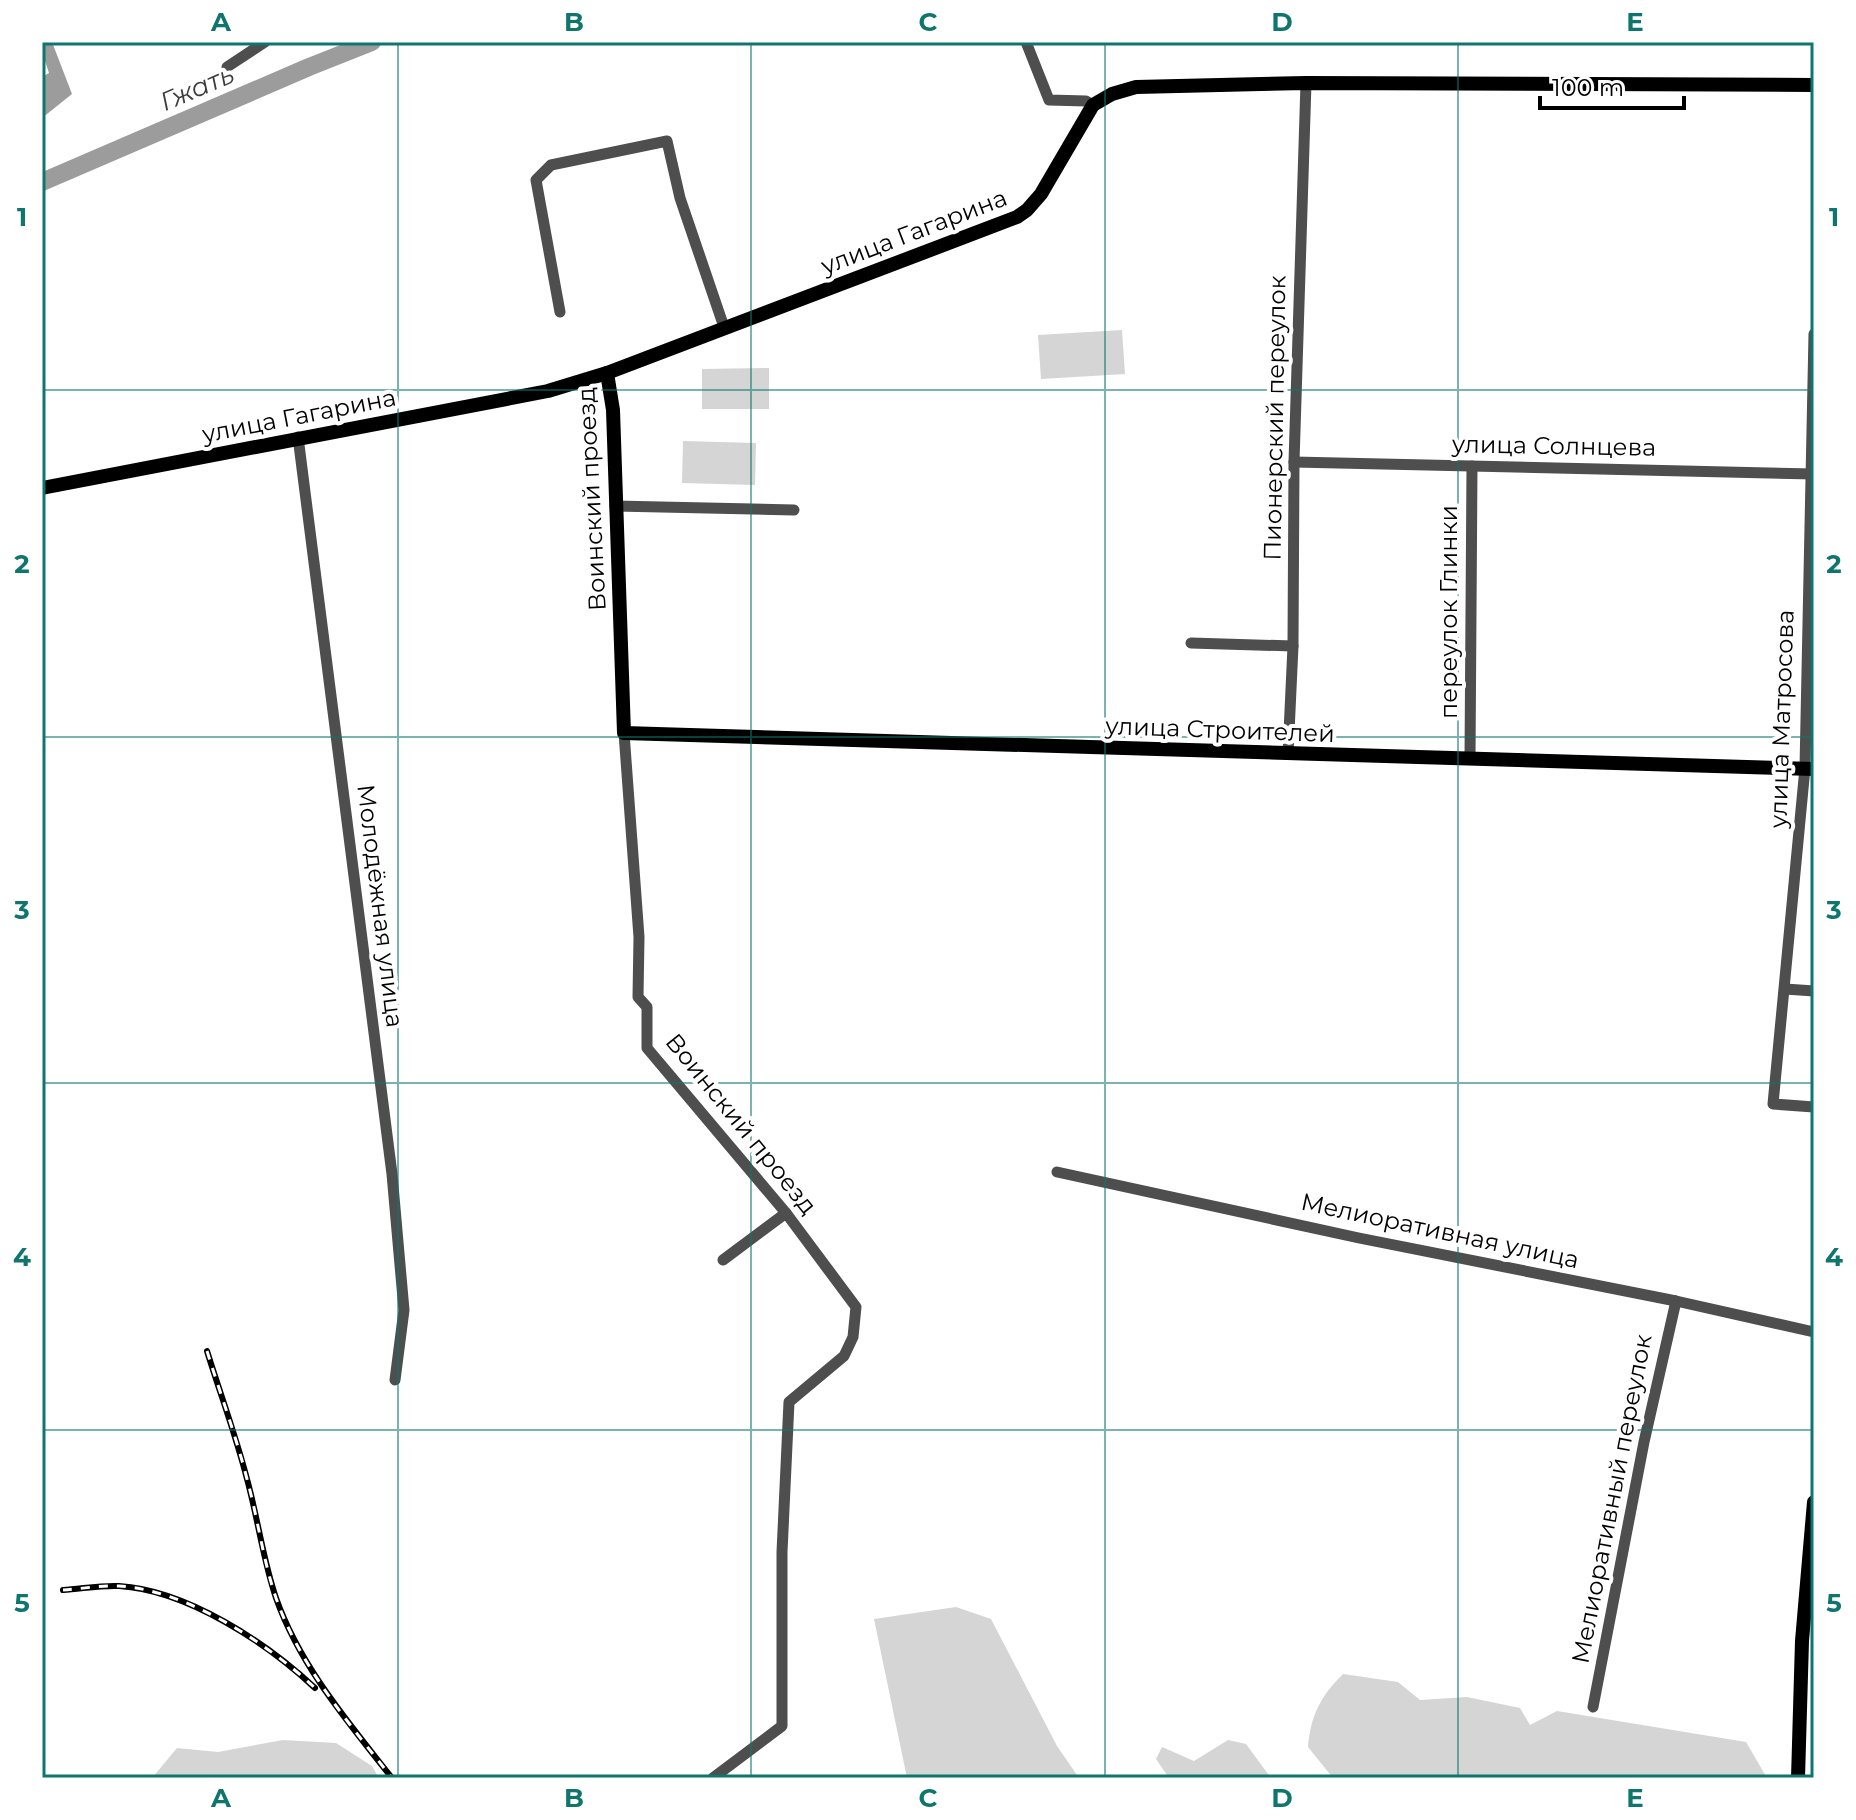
<svg xmlns="http://www.w3.org/2000/svg" width="1856" height="1820" viewBox="0 0 1856 1820" font-family="Montserrat,sans-serif">
	<style>
		.green { fill: #d5d5d5 }
		.water { fill: #9c9c9c }
		.lines { fill: none; stroke-linecap: round; stroke-linejoin: round }
		.river { stroke: #9c9c9c; stroke-width: 18 }
		.minor { stroke: #4e4e4e; stroke-width: 11 }
		.major { stroke: #000; stroke-width: 14 }
		.rail-casing { stroke: #000; stroke-width: 6 }
		.rail { stroke: #fff; stroke-width: 3; stroke-dasharray: 9; stroke-linecap: butt }
		.grid { fill: none; stroke: #0f766e; stroke-width: 2; stroke-opacity: 0.55 }
		.labels { text-anchor: middle; stroke-width: 8; stroke-linejoin: round; paint-order: stroke }
		.street-label { font-size: 24px; fill: #000; stroke: #fff }
		.water-label { font-size: 26px; font-style: italic; fill: #3d3d3d; stroke: #fff }
		.neatline { fill: none; stroke: #0f766e; stroke-width: 3 }
		.grid-label { font-size: 26px; text-anchor: middle; font-weight: bold; fill: #0f766e }
	</style>
	<rect width="100%" height="100%" fill="#fff"/>
	<!-- green -->
	<g class="green">
		<polygon points="1122,330 1125,374 1041,379 1038,335"/>
		<polygon points="769,368 769,409 702,409 702,369"/>
		<polygon points="683,441 756,443 755,485 682,483"/>
		<polygon points="956,1607 991,1619 1057,1746 1079,1778 907,1778 874,1619"/>
		<path d="M1343 1674 1398 1682 1420 1700 1467 1697 1520 1708 1530 1725 1557 1711 1746 1742 1767 1778H1333L1308 1747C1311 1715 1320 1697 1343 1674Z"/>
		<polygon points="283,1740 336,1743 372,1766 379,1778 152,1778 177,1748 218,1752"/>
		<polygon points="1228,1740 1246,1744 1271,1778 1169,1778 1156,1759 1162,1747 1194,1761"/>
	</g>
	<!-- water -->
	<polygon class="water" points="42,42 52,42 72,94 42,118 42,77 49,73 42,52"/>
	<g class="lines">
		<!-- river -->
		<polyline class="river" points="42,182 309,67 372,42"/>
		<!-- minor -->
		<g class="minor">
			<polyline points="1026,42 1049,100 1086,101 1093,105"/>
			<polyline points="227,67 265,42"/>
			<polyline points="560,312 536,180 551,165 667,141 680,198 724,327"/>
			<polyline points="1814,334 1805,768 1773,1104 1814,1107"/>
			<polyline points="298,437 392,1174 404,1310 395,1380"/>
			<polyline points="1294,462 1814,474"/>
			<polyline points="615,506 794,510"/>
			<polyline points="1191,643 1293,646"/>
			<polyline points="624,733 639,937 638,997 647,1007 647,1048 786,1213 856,1307 853,1337 844,1356 789,1402 782,1552 782,1726 713,1778"/>
			<polyline points="1288,754 1293,646 1294,462 1306,83"/>
			<polyline points="1470,758 1472,466"/>
			<polyline points="1785,989 1814,991"/>
			<polyline points="1057,1172 1359,1238 1676,1301 1814,1332"/>
			<polyline points="723,1260 786,1213"/>
			<polyline points="1593,1707 1644,1442 1676,1301"/>
		</g>
		<!-- major -->
		<g class="major">
			<polyline points="607,373 613,410 624,733 1814,769"/>
			<polyline points="42,488 548,391 607,373 1017,217 1027,210 1041,194 1093,105 1112,94 1136,87 1306,83 1814,85"/>
			<polyline points="1798,1778 1802,1641 1814,1502"/>
		</g>
		<!-- rail casing -->
		<g class="rail-casing">
			<g id="rail">
				<path d="M207 1351C220 1393 236 1436 247 1479 258 1519 263 1560 276 1598 300 1666 348 1722 392 1778"/>
				<path d="M63 1590C81 1589 101 1585 119 1586 187 1590 267 1643 315 1688"/>
			</g>
		</g>
		<!-- rail -->
		<use href="#rail" class="rail"/>
	</g>
	<!-- grid -->
	<path class="grid" d="M398 42V1778M751 42V1778M1105 42V1778M1458 42V1778M42 390H1814M42 737H1814M42 1083H1814M42 1430H1814"/>
	<g class="labels">
		<!-- street labels -->
		<g class="street-label">
			<text transform="translate(914 232) rotate(-21)" y="8">улица Гагарина</text>
			<text transform="translate(299 416) rotate(-11)" y="8">улица Гагарина</text>
			<text transform="translate(1275 418) rotate(-89)" y="8">Пионерский переулок</text>
			<text transform="translate(1554 446) rotate(1)" y="8">улица Солнцева</text>
			<text transform="translate(592 499) rotate(-93)" y="8">Воинский проезд</text>
			<text transform="translate(1449 612) rotate(-90)" y="8">переулок Глинки</text>
			<text transform="translate(1782 719) rotate(-88)" y="8">улица Матросова</text>
			<text transform="translate(1220 730) rotate(2)" y="8">улица Строителей</text>
			<text transform="translate(380 906) rotate(83)" y="8">Молодёжная улица</text>
			<text transform="translate(741 1124) rotate(51)" y="8">Воинский проезд</text>
			<text transform="translate(1440 1231) rotate(12)" y="8">Мелиоративная улица</text>
			<text transform="translate(1612 1499) rotate(-79)" y="8">Мелиоративный переулок</text>
		</g>
		<!-- water labels -->
		<g class="water-label">
			<text transform="translate(197 88) rotate(-23)" y="9">Гжать</text>
		</g>
	</g>
	<!-- border -->
	<rect width="1856" height="1820" fill="none" stroke="#ffffff" stroke-width="88"/>
	<!-- scale -->
	<path d="M1540 96v12h144v-12" fill="none" stroke="#000000" stroke-width="4"/>
	<text x="1552" y="96" font-size="24" fill="#000000" stroke="#ffffff" stroke-width="6" paint-order="stroke">100 m</text>
	<rect x="44" y="44" width="1768" height="1732" class="neatline"/>
	<g class="grid-label">
		<text x="221" y="31">A</text>
		<text x="574" y="31">B</text>
		<text x="928" y="31">C</text>
		<text x="1282" y="31">D</text>
		<text x="1635" y="31">E</text>
		<text x="22" y="226">1</text>
		<text x="1834" y="226">1</text>
		<text x="22" y="573">2</text>
		<text x="1834" y="573">2</text>
		<text x="22" y="919">3</text>
		<text x="1834" y="919">3</text>
		<text x="22" y="1266">4</text>
		<text x="1834" y="1266">4</text>
		<text x="22" y="1612">5</text>
		<text x="1834" y="1612">5</text>
		<text x="221" y="1807">A</text>
		<text x="574" y="1807">B</text>
		<text x="928" y="1807">C</text>
		<text x="1282" y="1807">D</text>
		<text x="1635" y="1807">E</text>
	</g>
</svg>
